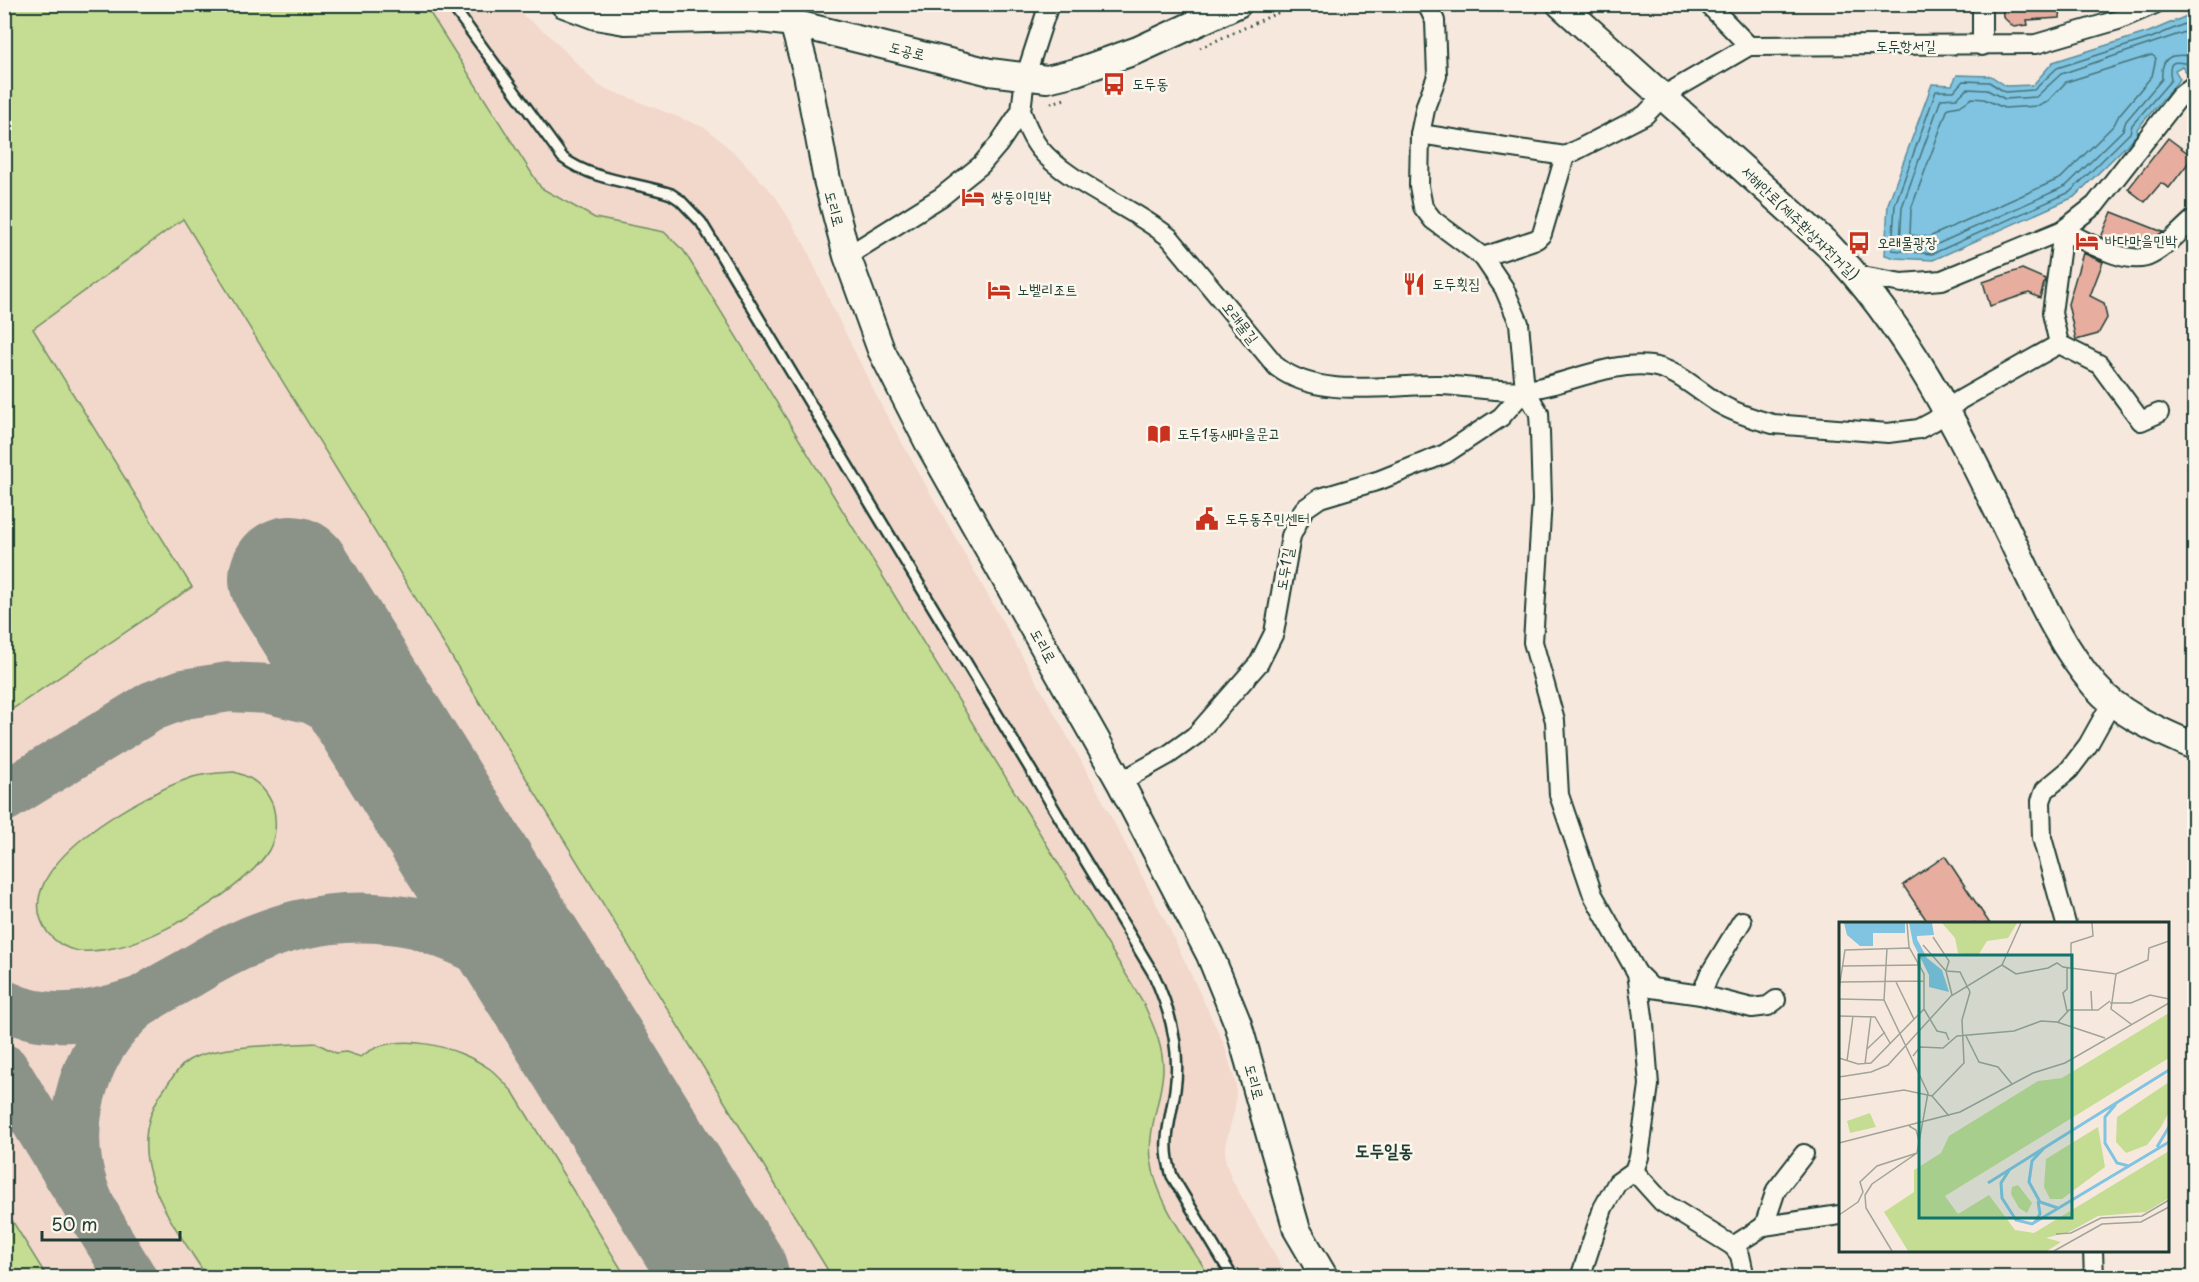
<svg xmlns="http://www.w3.org/2000/svg" width="2199" height="1282" viewBox="0 0 2199 1282" font-family="'Playpen Sans','Poor Story',sans-serif">
	<style>
		.built { fill: #f2d7cb }
		.green { fill: #c4dd93; stroke: #728d64; stroke-width: 1.5 }
		.water { fill: #80c4e1; stroke: #598e9c; stroke-width: 1.5 }
		.lines { fill: none; stroke-linecap: round; stroke-linejoin: round }
		.shore { stroke: #467379; stroke-width: 1.5 }
		.taxiway { stroke: #8b9288; stroke-width: 50 }
		.runway { stroke: #8b9288; stroke-width: 124 }
		.building { fill: #e7aea0; stroke: #1f3d34; stroke-width: 1.5 }
		.lane-casing { stroke: #1f3d34; stroke-width: 14 }
		.street-casing { stroke: #1f3d34; stroke-width: 22 }
		.secondary-casing { stroke: #1f3d34; stroke-width: 30 }
		.path { stroke: #1f3d34; stroke-width: 3; stroke-dasharray: 1.5 4.5; stroke-linecap: butt }
		.lane { stroke: #fbf7ec; stroke-width: 9 }
		.street { stroke: #fbf7ec; stroke-width: 18 }
		.secondary { stroke: #fbf7ec; stroke-width: 26 }
		.labels { text-anchor: middle; stroke-width: 5; stroke-linejoin: round; paint-order: stroke }
		.street-label { font-size: 15px; fill: #1f3d34; stroke: #fbf7ec }
		.poi-label { font-size: 15px; fill: #1f3d34; stroke: #fbf7ec; text-anchor: start }
		.quarter-label { font-size: 18px; font-weight: bold; fill: #1f3d34; stroke: #fbf7ec }
		.inset-river { fill: none; stroke: #80c4e1; stroke-width: 3 }
		.inset-road { fill: none; stroke: #a1a499; stroke-width: 1.5 }
		.view { fill: #0f766e; fill-opacity: 0.15; stroke: #0f766e; stroke-width: 3 }
		.inset-edge { fill: none; stroke: #1f3d34; stroke-width: 3 }
	</style>
	<rect width="100%" height="100%" fill="#f7e8dd"/>
	<filter id="ink" filterUnits="userSpaceOnUse"><feTurbulence type="fractalNoise" baseFrequency=".0167" numOctaves="2"/><feDisplacementMap in="SourceGraphic" scale="12" xChannelSelector="R" yChannelSelector="G"/><feConvolveMatrix kernelMatrix="1 2 1 2 8 2 1 2 1" color-interpolation-filters="sRGB"/></filter>
	<g filter="url(#ink)">
		<!-- built -->
		<polygon class="built" points="5,5 509,5 549,35 599,86 706,128 739,157 776,197 806,247 831,304 883,409 1093,782 1169,928 1224,1044 1236,1085 1235,1108 1225,1146 1226,1163 1232,1180 1288,1277 5,1278"/>
		<!-- green -->
		<g class="green">
			<path d="M5 4 425 5 541 188 595 218 664 232 684 251 1143 1002C1152 1023 1163 1044 1163 1068 1163 1096 1147 1128 1151 1159 1156 1202 1188 1241 1210 1277H832L183 219 33 329 192 587 5 714Z"/>
			<path d="M234 772C253 777 266 787 273 806 277 820 276 837 269 850 247 888 156 941 113 948 87 953 66 955 48 933 0 868 147 792 193 777 207 773 220 773 234 772Z"/>
			<path d="M316 1043 336 1053 346 1052 361 1057C395 1029 457 1046 490 1069 498 1075 506 1085 513 1092L626 1277H207C171 1220 116 1155 165 1088 172 1078 179 1066 189 1060 214 1045 285 1045 316 1043Z"/>
			<polygon points="4,1209 5,1209 47,1277 5,1277"/>
		</g>
		<!-- water -->
		<polygon class="water" points="2194,13 2194,68 2187,73 2182,66 2175,70 2180,79 2137,129 2138,134 2074,197 1933,260 1895,258 1885,255 1888,204 1932,84 1952,85 1957,75 1991,76 2006,86 2033,85 2053,62 2149,32"/>
		<g class="lines">
			<!-- shore -->
			<g class="shore">
				<path d="M2194 20 2151 38 2057 68 2034 90 2005 92 1989 82 1963 81 1954 91H1936L1895 205 1892 250 1932 254 2070 192 2130 133 2132 125 2171 80C2166 53 2181 65 2194 64"/>
				<path d="M2194 29 2061 74 2036 97 2005 99 1987 90 1967 89 1957 98 1941 99 1902 207 1900 244 1931 247 2066 186 2123 130 2126 121 2162 79C2160 53 2175 54 2194 56"/>
				<polygon points="2152,55 2156,58 2152,76 2119,115 2114,125 2061,178 1929,237 1910,235 1911,209 1948,108 1960,106 1972,98 1984,99 2004,108 2039,106 2047,102 2066,82"/>
			</g>
			<!-- taxiway -->
			<g class="taxiway">
				<polyline points="4,797 152,706 184,694 229,687 270,689 312,699 359,723 404,763"/>
				<path d="M4 1005C51 1027 97 1016 144 1000"/>
				<polyline points="4,1069 132,1278"/>
				<path d="M106 1235C98 1220 89 1206 84 1190 63 1130 81 1058 126 1014 144 996 169 985 191 972 261 929 332 906 415 923 426 926 438 932 449 936 512 960 545 999 586 1050"/>
			</g>
			<!-- runway -->
			<polyline class="runway" points="291,578 727,1278"/>
		</g>
		<!-- building -->
		<g class="building">
			<polygon points="2002,4 2061,4 2060,18 2027,20 2028,25 2014,27 2003,17"/>
			<polygon points="2168,138 2193,157 2169,188 2161,183 2145,202 2128,189"/>
			<polygon points="2112,212 2163,232 2140,247 2110,241 2101,237"/>
			<polygon points="2083,253 2103,262 2090,296 2104,303 2107,318 2098,334 2076,340 2068,304"/>
			<polygon points="2022,269 2045,279 2040,298 2029,293 1990,306 1983,282"/>
			<polygon points="1945,856 1990,924 1929,924 1903,885"/>
		</g>
		<g class="lines">
			<!-- lane casing -->
			<g class="lane-casing">
				<path id="lane" d="M451 4 563 158C594 181 635 182 671 194L680 200 701 222 1153 973C1170 1009 1181 1049 1175 1090 1170 1124 1161 1142 1172 1176L1233 1278"/>
			</g>
			<!-- street casing -->
			<g class="street-casing">
				<g id="street">
					<polyline points="1427,4 1435,21 1437,76 1426,105 1420,134 1419,186 1423,207 1433,220 1483,257 1504,288 1519,323 1525,390 1539,413 1540,432 1542,500 1533,642 1555,721 1559,795 1593,895 1637,973 1644,1024 1649,1085 1639,1157 1634,1171 1617,1183 1603,1208 1580,1278"/>
					<polyline points="1708,4 1749,46"/>
					<polyline points="1982,4 1982,46"/>
					<path d="M1021 111C1026 124 1031 138 1040 149 1068 183 1133 207 1170 238L1277 367C1320 400 1389 384 1440 385 1468 386 1499 393 1527 390 1568 384 1610 361 1651 366 1676 369 1697 390 1718 403 1735 413 1754 419 1773 424L1888 433 1919 429 1934 421 1960 400 2059 344 2052 313 2063 230C2084 240 2128 268 2151 255 2167 247 2181 230 2194 219"/>
					<polyline points="1420,134 1565,156"/>
					<polyline points="847,256 941,197 981,165 998,145 1021,111 1025,78 1049,4"/>
					<polyline points="1483,257 1537,239 1542,234 1565,156 1645,115 1663,96 1749,46 2036,44 2118,20 2155,4"/>
					<polyline points="1856,275 1902,283 1942,280 2063,230 2095,205 2180,96 2194,85"/>
					<polyline points="2059,344 2099,364 2141,421 2159,413"/>
					<polyline points="1120,782 1168,755 1196,735 1259,663 1274,633 1291,536 1304,509 1320,498 1380,480 1445,454 1501,417 1525,390"/>
					<polyline points="2066,924 2042,838 2041,801 2045,790 2069,770 2088,745 2112,702"/>
					<polyline points="1637,973 1652,988 1701,995 1752,1008 1768,1006 1776,1000"/>
					<polyline points="1701,995 1709,975 1742,921"/>
					<polyline points="1634,1171 1662,1202 1733,1246 1740,1255 1745,1278"/>
					<polyline points="1764,1226 1776,1190 1804,1154"/>
					<polyline points="1733,1246 1764,1226 1840,1215"/>
					<polyline points="2093,1250 2094,1278"/>
				</g>
			</g>
			<!-- secondary casing -->
			<g class="secondary-casing">
				<g id="secondary">
					<polyline points="564,4 596,16 625,21 751,18 793,23 990,72 1047,79 1076,72 1138,50 1238,4"/>
					<polyline points="788,4 807,74 827,180 847,256 881,350 928,442 1120,782 1210,955 1238,1024 1297,1230 1325,1278"/>
					<path d="M1560 4 1828 245C1911 331 1958 430 2010 536 2035 587 2057 642 2095 686 2121 716 2158 730 2194 746"/>
				</g>
			</g>
			<!-- path -->
			<g class="path">
				<polyline points="1528,4 1540,15"/>
				<polyline points="1200,48 1297,4"/>
				<polyline points="1051,103 1065,99"/>
			</g>
			<!-- lane -->
			<use href="#lane" class="lane"/>
			<!-- street -->
			<use href="#street" class="street"/>
			<!-- secondary -->
			<use href="#secondary" class="secondary"/>
		</g>
	</g>
	<!-- icons -->
	<defs>
		<g id="bus-bare" transform="scale(1.8)"><path d="M-5-6H5V4H4V6H2V4H-2V6H-4V4H-5ZM-3.5-4V0h7V-4ZM-3.5 1.2v1.5H-2V1.2ZM2 1.2v1.5H3.5V1.2Z" fill="#c8321e" stroke="#fbf7ec" stroke-width="2.5" paint-order="stroke"/></g>
		<g id="hotel-bare" transform="scale(1.8)"><path d="M-6-4.5h1.5V1H6V5H4.5V3h-9V5H-6ZM-4 0a1.8 1.8 0 1 1 3.6 0ZM.5 0V-2.5h3Q6-2.5 6 0Z" fill="#c8321e" stroke="#fbf7ec" stroke-width="2.5" paint-order="stroke"/></g>
		<g id="restaurant-bare" transform="scale(1.8)"><path d="M-5-6h1v4h1v-4h1v4h1v-4h1v5L-1.5 .5V6h-2V.5L-5-1ZM5-6V6H3V1.5H1.5Q1.5-4 5-6Z" fill="#c8321e" stroke="#fbf7ec" stroke-width="2.5" paint-order="stroke"/></g>
		<g id="library-bare" transform="scale(1.8)"><path d="M-6-4Q-3-5.5-.7-3.5V5Q-3 3-6 4ZM6-4Q3-5.5 .7-3.5V5Q3 3 6 4Z" fill="#c8321e" stroke="#fbf7ec" stroke-width="2.5" paint-order="stroke"/></g>
		<g id="civic-bare" transform="scale(1.8)"><path d="M-.6-6.5H3V-4.5H.6V-3L4-1V1h2V6H-6V1h2V-1L-.6-3ZM-1.2 2.5V6h2.4V2.5Z" fill="#c8321e" stroke="#fbf7ec" stroke-width="2.5" paint-order="stroke"/></g>
	</defs>
	<g fill-rule="evenodd">
		<use href="#bus-bare" x="1114" y="84"/>
		<use href="#hotel-bare" x="973" y="197"/>
		<use href="#hotel-bare" x="2087" y="241"/>
		<use href="#bus-bare" x="1859" y="243"/>
		<use href="#restaurant-bare" x="1414" y="284"/>
		<use href="#hotel-bare" x="999" y="290"/>
		<use href="#library-bare" x="1159" y="434"/>
		<use href="#civic-bare" x="1207" y="519"/>
	</g>
	<g class="labels">
		<!-- street labels -->
		<g class="street-label">
			<text x="1906" y="51">도두항서길</text>
			<text transform="translate(907 51) rotate(14)" y="5">도공로</text>
			<text transform="translate(834 209) rotate(75)" y="5">도리로</text>
			<text transform="translate(1800 223) rotate(44)" y="5">서해안로(제주환상자전거길)</text>
			<text transform="translate(1240 323) rotate(52)" y="5">오래물길</text>
			<text transform="translate(1285 569) rotate(-80)" y="5">도두1길</text>
			<text transform="translate(1043 646) rotate(61)" y="5">도리로</text>
			<text transform="translate(1254 1082) rotate(75)" y="5">도리로</text>
		</g>
		<!-- poi labels -->
		<g class="poi-label">
			<text x="1132" y="89">도두동</text>
			<text x="991" y="202">쌍둥이민박</text>
			<text x="2105" y="246">바다마을민박</text>
			<text x="1877" y="248">오래물광장</text>
			<text x="1432" y="289">도두횟집</text>
			<text x="1017" y="295">노벨리조트</text>
			<text x="1177" y="439">도두1동새마을문고</text>
			<text x="1225" y="524">도두동주민센터</text>
		</g>
		<!-- quarter labels -->
		<g class="quarter-label">
			<text x="1384" y="1157">도두일동</text>
		</g>
	</g>
	<!-- overview -->
	<g transform="translate(1839 922)">
		<rect width="330" height="330" fill="#f7e8dd"/>
		<path d="M103 1H178L169 16 148 19 140 32H125L119 31 116 16ZM330 91V136L106 274 119 292 150 273 176 308 195 311 330 229V276L307 290 259 294 230 310 207 316 222 320 208 329H69L45 290 75 270V248L102 231 110 214 199 159 223 156ZM330 160V190L322 205 308 223 287 231 277 220 278 195ZM31 191 37 205 11 211 8 199ZM259 205 266 245 223 277H211L205 265 207 237ZM179 263 193 281 188 291 180 286 172 272 173 265Z" fill="#c4dd93"/>
		<path d="M5 1H66V11H34V24H21L8 13ZM70 1H93L95 13 78 14V17L88 36 103 48 110 70 90 65V53L74 21Z" fill="#80c4e1"/>
		<path class="inset-river" d="M277 182 266 195V221L278 241 290 244M318 225 330 205M205 226 193 239 190 260 201 280 219 286M171 247 162 261 163 276 177 298 193 302 330 220M149 261 330 148M196 300 201 292 199 279"/>
		<path class="inset-road" d="M68 1 70 25 85 52V87L98 109 107 111 110 118M84 23 107 49 113 73M48 26 45 78 89 171 78 231 33 262 26 273 27 286 53 329M163 43 177 52 209 46 218 41 224 45 277 52 309 38 310 26 330 19M3 44 82 43M232 45V21L254 14 253 1M228 46V67L224 71 228 89M277 52 272 87 292 102M1 60 85 59M57 60 75 97M0 67 6 28 71 26M252 69 253 88M0 77 45 78M271 81H292L311 73 330 77M0 94 36 95 51 121M219 100 230 88H259L271 79M127 114 140 140 159 145 173 162M28 127 46 110M74 134 81 125 104 126 118 114 175 109 202 99 218 100 266 116M0 136 19 142 32 141 85 87M8 139 14 94M26 142 32 94M0 155 32 150 49 143 112 74 163 43 182 1M93 174 125 141 123 98 131 70 121 50 107 49 110 39 94 15M0 178 65 168 93 174 110 194M70 204 77 208 80 218M0 221 121 190 194 151 226 141 330 81M0 293 19 280 24 270 21 260 38 244 78 231M217 312 232 311 262 296 303 294 330 278M215 329 263 302 302 300 330 285"/>
		<path class="view" d="M80 33H233V296H80Z"/>
		<rect width="330" height="330" class="inset-edge"/>
	</g>
	<!-- margin -->
	<rect width="2199" height="1282" fill="none" stroke="#fbf7ec" stroke-width="24"/>
	<rect x="12" y="12" width="2175" height="1258" fill="none" stroke="#1f3d34" stroke-width="2" filter="url(#ink)"/>
	<!-- scale -->
	<path d="M42 1231v9h138v-9" fill="none" stroke="#1f3d34" stroke-width="3"/>
	<text x="51" y="1231" font-size="18" fill="#1f3d34" stroke="#fbf7ec" stroke-width="4.5" paint-order="stroke">50 m</text>
</svg>
